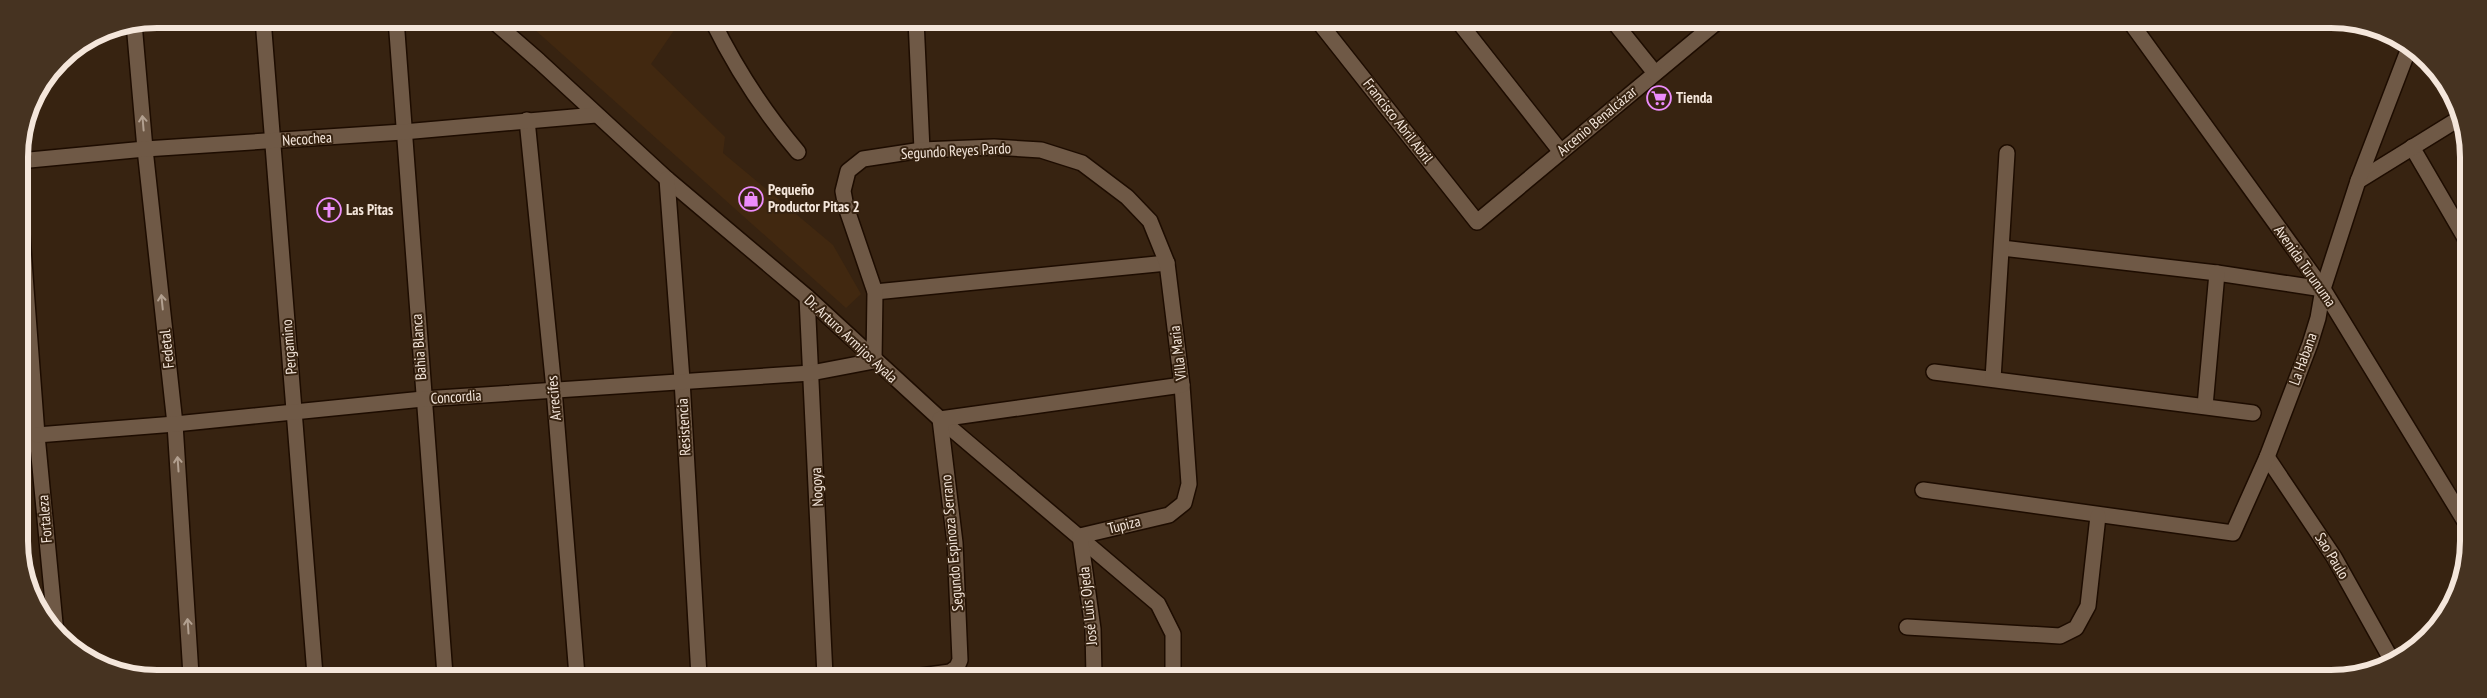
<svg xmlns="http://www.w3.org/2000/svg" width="2487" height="698" viewBox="0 0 2487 698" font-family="'PT Sans Narrow',sans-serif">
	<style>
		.built { fill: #412810 }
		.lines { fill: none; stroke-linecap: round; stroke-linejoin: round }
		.street-casing { stroke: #1d0c00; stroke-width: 18 }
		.street { stroke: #6f5946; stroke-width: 15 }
		.oneway { stroke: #b2a090 }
		.labels { text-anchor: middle; stroke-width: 4; stroke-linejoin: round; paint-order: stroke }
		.poi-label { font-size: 15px; font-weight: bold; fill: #f4e6db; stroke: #372311; text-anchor: start }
		.street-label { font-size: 15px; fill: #f4e6db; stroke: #372311 }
		.rim { fill: none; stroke: #f4e6db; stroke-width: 6 }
	</style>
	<rect width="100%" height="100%" fill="#372311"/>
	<!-- built -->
	<polygon class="built" points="524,20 670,20 677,26 651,64 725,137 723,153 833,245 861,294 846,308"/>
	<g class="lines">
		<!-- street casing -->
		<g class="street-casing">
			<g id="street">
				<polyline points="263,19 315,675"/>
				<polyline points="396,19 445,675"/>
				<polyline points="491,19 539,61 667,179 807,297 940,419 1158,604 1173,634 1173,677"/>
				<path d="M712 20C735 67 764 112 798 152"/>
				<polyline points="916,20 922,150"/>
				<polyline points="1318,21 1477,222 1717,22"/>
				<polyline points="1458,21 1561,152"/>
				<polyline points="1614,22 1655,73"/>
				<polyline points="134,23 145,149 175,424 191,675"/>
				<polyline points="2131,23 2323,289 2464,520"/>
				<polyline points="527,120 554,389 577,676"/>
				<polyline points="2412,147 2465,238"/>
				<polyline points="19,161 145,149 403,132 596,115"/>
				<polyline points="667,179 682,380 699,676"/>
				<polyline points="2358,181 2460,118"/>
				<polyline points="19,195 37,435 56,634"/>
				<polyline points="2002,248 2217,273 2323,289"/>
				<polyline points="875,292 1167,263"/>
				<polyline points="807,297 825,676"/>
				<polyline points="1934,372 2253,413"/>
				<polyline points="1993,379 2007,153"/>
				<polyline points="2205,406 2217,273"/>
				<polyline points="37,435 175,424 423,399 811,373 874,361 875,292 846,207 843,191 848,171 863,159 922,150 994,147 1041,150 1082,163 1127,197 1150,221 1167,263 1182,385 1189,484 1184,503 1169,515 1080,536 1093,629 1094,677"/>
				<polyline points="2267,457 2334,557 2391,659"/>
				<polyline points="1923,490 2233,533 2267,457 2310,344 2318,318 2323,289 2358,181 2409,48"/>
				<polyline points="1907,627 2060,636 2076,628 2088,606 2098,516"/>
				<polyline points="921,676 950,672 957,667 960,660 955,543 940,419 1182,385"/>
			</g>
		</g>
		<!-- street -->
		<use href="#street" class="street"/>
	</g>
	<!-- one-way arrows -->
	<defs><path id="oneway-shaft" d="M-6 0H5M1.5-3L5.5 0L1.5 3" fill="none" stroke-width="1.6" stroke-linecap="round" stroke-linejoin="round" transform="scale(1.25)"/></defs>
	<g class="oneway">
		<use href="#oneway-shaft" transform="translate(143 123) rotate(-95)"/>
		<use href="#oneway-shaft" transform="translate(162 302) rotate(-96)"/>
		<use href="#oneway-shaft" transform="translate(178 464) rotate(-94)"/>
		<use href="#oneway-shaft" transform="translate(188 626) rotate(-94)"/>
	</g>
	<!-- icons -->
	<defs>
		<g id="supermarket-ring" transform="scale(1.25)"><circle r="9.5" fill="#372311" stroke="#ec8cfb" stroke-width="1.5"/><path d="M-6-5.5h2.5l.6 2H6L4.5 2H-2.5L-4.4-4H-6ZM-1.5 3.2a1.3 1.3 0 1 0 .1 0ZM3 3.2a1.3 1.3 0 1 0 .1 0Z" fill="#ec8cfb"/></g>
		<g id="shop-ring" transform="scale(1.25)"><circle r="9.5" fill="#372311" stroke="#ec8cfb" stroke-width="1.5"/><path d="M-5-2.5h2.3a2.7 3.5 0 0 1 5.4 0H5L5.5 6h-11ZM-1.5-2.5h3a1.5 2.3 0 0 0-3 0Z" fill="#ec8cfb"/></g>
		<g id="church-ring" transform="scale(1.25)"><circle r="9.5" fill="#372311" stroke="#ec8cfb" stroke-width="1.5"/><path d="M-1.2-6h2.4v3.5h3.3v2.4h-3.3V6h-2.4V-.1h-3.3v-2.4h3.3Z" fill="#ec8cfb"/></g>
	</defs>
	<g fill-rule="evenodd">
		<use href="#supermarket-ring" x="1659" y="98"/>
		<use href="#shop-ring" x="751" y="199"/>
		<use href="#church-ring" x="329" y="210"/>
	</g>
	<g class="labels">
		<!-- poi labels -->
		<g class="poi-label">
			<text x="1676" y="103">Tienda</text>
			<text x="768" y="195">Pequeño<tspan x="768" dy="17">Productor Pitas 2</tspan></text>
			<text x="346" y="215">Las Pitas</text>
		</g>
		<!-- street labels -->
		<g class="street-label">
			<text transform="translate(1398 121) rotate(52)" y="5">Francisco Abril Abril</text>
			<text transform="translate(1597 121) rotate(-40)" y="5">Arcenio Benalcázar</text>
			<text transform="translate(307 139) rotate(-4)" y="5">Necochea</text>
			<text transform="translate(956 151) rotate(-3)" y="5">Segundo Reyes Pardo</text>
			<text transform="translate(2305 266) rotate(55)" y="5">Avenida Turunuma</text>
			<text transform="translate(851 339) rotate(43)" y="5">Dr. Arturo Armijos Ayala</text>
			<text transform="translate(289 347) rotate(-95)" y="5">Pergamino</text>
			<text transform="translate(419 347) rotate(-94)" y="5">Bahia Blanca</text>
			<text transform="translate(167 349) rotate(-96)" y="5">Fedetal</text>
			<text transform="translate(1178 353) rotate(-97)" y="5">Villa Maria</text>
			<text transform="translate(2303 359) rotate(-70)" y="5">La Habana</text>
			<text transform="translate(456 397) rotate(-4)" y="5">Concordia</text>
			<text transform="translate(554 398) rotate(-95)" y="5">Arrecifes</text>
			<text transform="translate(684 427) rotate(-93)" y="5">Resistencia</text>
			<text transform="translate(817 487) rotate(-93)" y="5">Nogoya</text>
			<text transform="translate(45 519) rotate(-95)" y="5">Fortaleza</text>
			<text transform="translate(1124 525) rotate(-14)" y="5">Tupiza</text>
			<text transform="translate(952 543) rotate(-95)" y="5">Segundo Espinoza Serrano</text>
			<text transform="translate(2332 556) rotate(59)" y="5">Sao Paulo</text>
			<text transform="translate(1088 606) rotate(-96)" y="5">José Luis Ojeda</text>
		</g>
	</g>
	<!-- crop -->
	<path d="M0 0H2487V698H0ZM157 28H2331A129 129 0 0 1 2460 157V541A129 129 0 0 1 2331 670H157A129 129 0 0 1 28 541V157A129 129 0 0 1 157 28Z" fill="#463321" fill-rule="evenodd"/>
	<path class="rim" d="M157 28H2331A129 129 0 0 1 2460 157V541A129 129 0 0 1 2331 670H157A129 129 0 0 1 28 541V157A129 129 0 0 1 157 28Z"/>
</svg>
